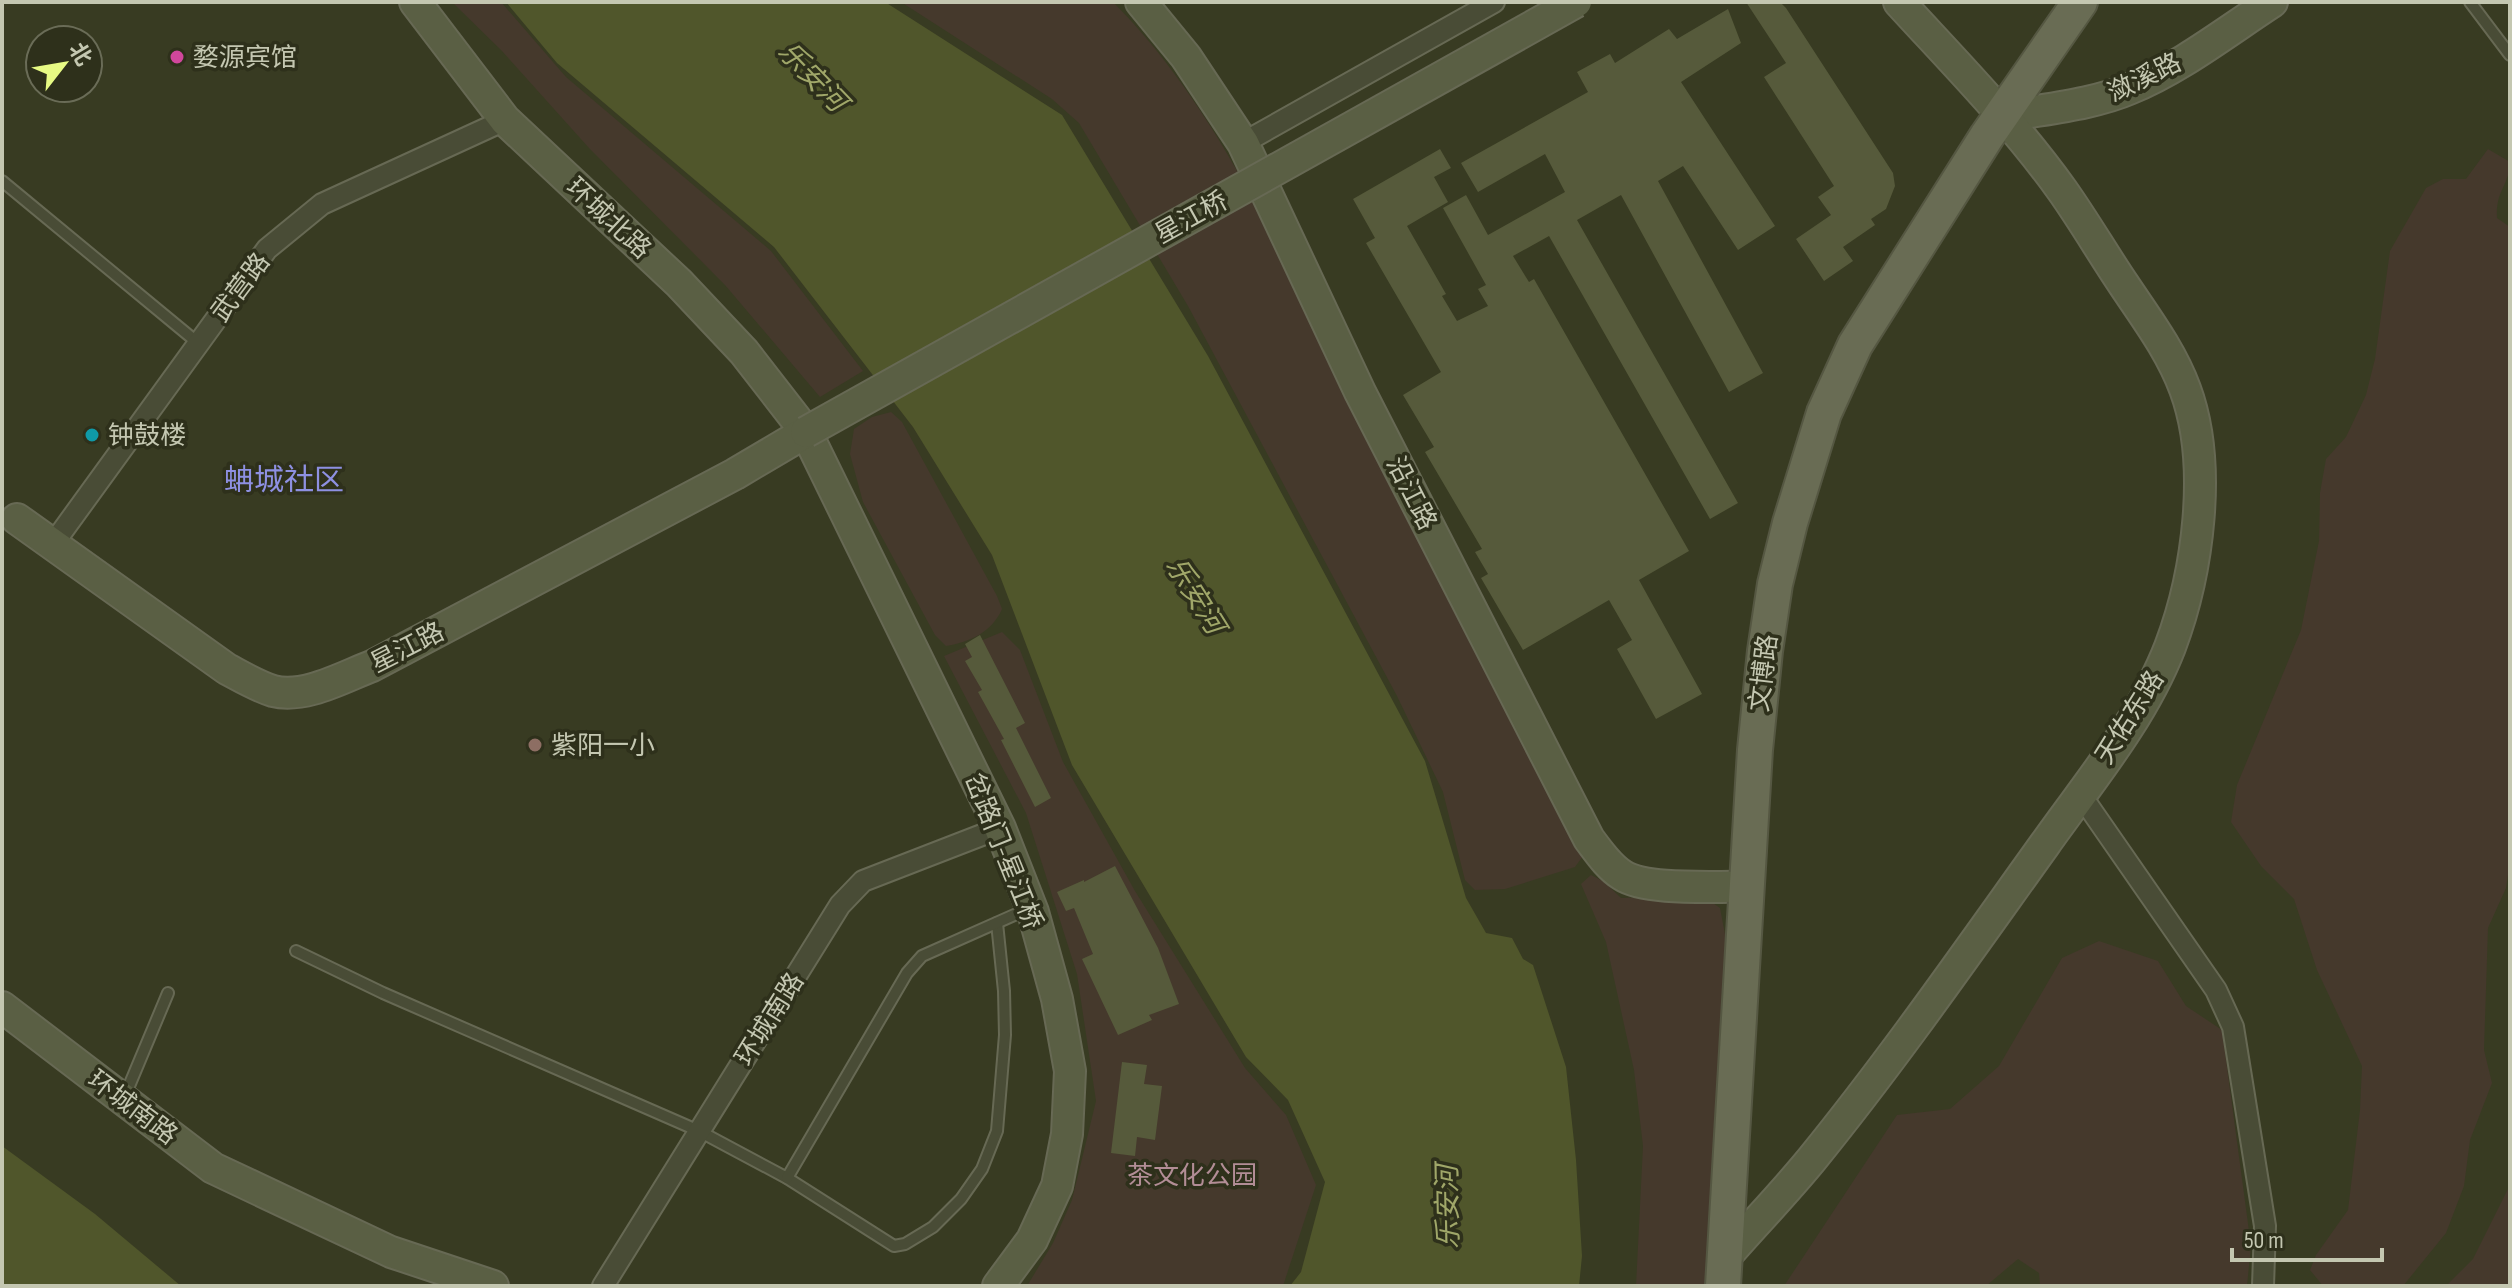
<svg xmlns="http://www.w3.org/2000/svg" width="2512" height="1288" viewBox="0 0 2512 1288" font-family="'Sofia Sans Condensed','Noto Sans SC',sans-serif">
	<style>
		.green { fill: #45392c }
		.water { fill: #50562b }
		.building { fill: #565a3b }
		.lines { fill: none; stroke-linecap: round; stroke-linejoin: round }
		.lane-casing { stroke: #676954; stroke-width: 14 }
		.street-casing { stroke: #676954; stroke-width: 24 }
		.secondary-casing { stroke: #676954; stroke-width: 34 }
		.primary-casing { stroke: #555742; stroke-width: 38 }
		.lane { stroke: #494c36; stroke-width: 10 }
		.street { stroke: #494c36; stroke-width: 20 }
		.secondary { stroke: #5a5f44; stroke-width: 30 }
		.primary { stroke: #696c54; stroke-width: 34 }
		.secondary-bridge-casing { stroke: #676954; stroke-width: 34; stroke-linecap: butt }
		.secondary-bridge { stroke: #5a5f44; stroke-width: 30 }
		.hotel-dot { fill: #d1479c; stroke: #2e301b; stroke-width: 3 }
		.culture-dot { fill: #0f9aa8; stroke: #2e301b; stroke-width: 3 }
		.education-dot { fill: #8d6e63; stroke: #2e301b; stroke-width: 3 }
		.labels { text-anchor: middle; stroke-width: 7; stroke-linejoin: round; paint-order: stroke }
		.poi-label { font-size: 26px; fill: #c4c7b1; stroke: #2e301b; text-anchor: start }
		.street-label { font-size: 26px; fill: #c4c7b1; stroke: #2e301b }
		.park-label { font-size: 26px; fill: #b28d96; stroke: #2e301b }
		.water-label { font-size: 28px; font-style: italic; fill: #a0a769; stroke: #2e301b }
		.quarter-label { font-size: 30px; fill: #8e90e2; stroke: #2e301b }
	</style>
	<rect width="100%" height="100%" fill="#383b22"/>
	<!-- green -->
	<g class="green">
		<polygon points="452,2 501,2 566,77 771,251 863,371 820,397 725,285 589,148 502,51"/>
		<path d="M901 2H1113C1172 61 1219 135 1258 209L1583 856 1575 867 1505 889 1475 890 1465 880 1443 792 1397 696 1188 306 1079 123 1052 99Z"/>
		<path d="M2488 149 2510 162C2510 184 2495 191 2497 218L2510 227V862L2506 888 2488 928 2484 1050 2492 1083 2470 1140 2464 1186 2446 1233 2403 1286H2323L2310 1270 2316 1255 2348 1210 2360 1110 2362 1066 2317 970 2294 899 2261 866 2231 822 2237 785 2301 630 2319 541 2320 493 2326 459 2346 437 2366 395 2375 359 2390 251 2426 188 2443 179H2466Z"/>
		<path d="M891 412 902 422 997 596 1002 609C992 632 970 642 946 646L935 635 863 502 850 454 854 429 872 417Z"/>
		<polygon points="1002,632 1020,650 1063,762 1135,891 1245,1068 1286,1115 1316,1185 1283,1286 1027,1286 1053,1243 1072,1200 1096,1101 1077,974 1026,813 944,656"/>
		<polygon points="1591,875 1603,881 1621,898 1701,895 1720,908 1733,976 1717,1214 1706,1286 1636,1286 1643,1146 1634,1070 1606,942 1581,884"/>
		<polygon points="2099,941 2158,961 2186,1006 2222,1030 2251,1246 2247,1286 2040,1286 2039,1273 2018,1259 1986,1286 1784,1286 1897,1115 1950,1109 1999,1066 2062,958"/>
		<polygon points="2510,1185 2510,1286 2446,1286 2473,1259"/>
	</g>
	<!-- water -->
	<g class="water">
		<polygon points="506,2 885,2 1062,115 1208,356 1425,761 1466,898 1486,933 1512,938 1523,959 1533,965 1566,1067 1576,1160 1582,1256 1579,1286 1290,1286 1301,1272 1325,1182 1288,1100 1246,1057 1072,765 992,555 913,427 774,247 557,63"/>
		<polygon points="2,1146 95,1214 181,1286 2,1286"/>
	</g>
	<!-- building -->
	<g class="building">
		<polygon points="1746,2 1780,2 1786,8 1893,173 1895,186 1886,209 1871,219 1875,225 1843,247 1853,261 1824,281 1796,239 1831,215 1818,197 1834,186 1764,77 1786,63"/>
		<polygon points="1728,9 1741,43 1681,82 1775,226 1738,250 1683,166 1658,181 1763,373 1729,392 1621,195 1577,220 1738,503 1710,519 1549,236 1513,256 1529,282 1534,279 1689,551 1639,580 1702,694 1656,719 1617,649 1632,640 1609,600 1523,650 1481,578 1488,574 1475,552 1482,549 1425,452 1434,447 1403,395 1441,372 1366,243 1375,238 1353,199 1440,149 1451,168 1434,177 1448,202 1407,226 1446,294 1442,296 1457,321 1488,306 1478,289 1486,285 1443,208 1466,195 1488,235 1565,192 1545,154 1478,192 1461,163 1588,92 1577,72 1610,54 1615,63 1669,29 1677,39"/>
		<polygon points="980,635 1025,723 1016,728 1051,798 1035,807 1001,740 1004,739 978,692 982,690 965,661 972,657 965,644"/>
		<polygon points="1115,866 1158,948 1179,1004 1149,1015 1152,1020 1118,1035 1082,959 1093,954 1074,908 1066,911 1057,892 1084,880 1084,882"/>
		<polygon points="1122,1062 1147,1065 1144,1084 1162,1086 1155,1140 1137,1137 1135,1156 1111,1153"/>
	</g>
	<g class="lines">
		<!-- lane casing -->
		<g class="lane-casing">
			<g id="lane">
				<polyline points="2470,2 2510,55"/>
				<polyline points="2,181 198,343"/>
				<polyline points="296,951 383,993 699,1131 787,1178 894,1246 905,1244 933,1227 961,1199 982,1169 997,1131 1005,1035 1004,991 997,923"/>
				<polyline points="124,1098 168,993"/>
				<polyline points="787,1178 907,973 922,956 1030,908"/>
			</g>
		</g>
		<!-- street casing -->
		<g class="street-casing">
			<g id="street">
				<polyline points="1243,143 1494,2"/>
				<polyline points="53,544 267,249 322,204 505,120"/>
				<polyline points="2080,794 2216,990 2233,1027 2265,1226 2263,1286"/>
				<polyline points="603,1286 840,905 863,881 1000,828"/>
			</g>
		</g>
		<!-- secondary casing -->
		<g class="secondary-casing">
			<g id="secondary">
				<polyline points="415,2 505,120 679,283 744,352 806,432 1000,828 1033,912 1057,999 1070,1071 1067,1134 1057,1186 1032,1240 998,1286"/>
				<path d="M1141 2 1186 57 1243 143 1360 392 1589 839C1599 852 1608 866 1622 875 1646 891 1715 886 1745 887"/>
				<path d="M2002 117C2042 109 2092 105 2129 89 2180 68 2226 32 2272 2"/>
				<path d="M17 519 227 669C242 677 257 686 273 691 305 699 343 677 372 666L735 474 806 432"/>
				<polyline points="2,1007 213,1168 391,1252 493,1286"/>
				<path d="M1727 1255C1755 1223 1785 1192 1812 1159 1894 1058 1969 950 2045 844 2089 782 2142 719 2170 647 2198 573 2213 464 2185 389 2171 351 2146 318 2124 285 2103 254 2084 221 2062 190 2014 123 1955 63 1899 2"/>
			</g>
		</g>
		<!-- primary casing -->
		<g class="primary-casing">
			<polyline id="primary" points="1723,1286 1755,750 1765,651 1775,584 1790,523 1824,413 1855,345 1987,136 2080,2"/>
		</g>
		<!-- lane -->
		<use href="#lane" class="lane"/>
		<!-- street -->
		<use href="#street" class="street"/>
		<!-- secondary -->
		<use href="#secondary" class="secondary"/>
		<!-- primary -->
		<use href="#primary" class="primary"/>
		<!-- secondary-bridge casing -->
		<g class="secondary-bridge-casing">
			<polyline id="secondary-bridge" points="806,432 1576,2"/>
		</g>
		<!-- secondary-bridge -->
		<use href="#secondary-bridge" class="secondary-bridge"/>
	</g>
	<!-- markers -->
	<circle class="hotel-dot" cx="177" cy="57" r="8"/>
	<circle class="culture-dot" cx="92" cy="435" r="8"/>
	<circle class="education-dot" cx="535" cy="745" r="8"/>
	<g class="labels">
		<!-- poi labels -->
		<g class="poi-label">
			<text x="193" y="66">婺源宾馆</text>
			<text x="108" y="444">钟鼓楼</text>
			<text x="551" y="754">紫阳一小</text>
		</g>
		<!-- street labels -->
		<g class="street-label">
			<text transform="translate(2144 77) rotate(-26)" y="9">潋溪路</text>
			<text transform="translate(1191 217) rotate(-29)" y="9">星江桥</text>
			<text transform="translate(609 218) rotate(43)" y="9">环城北路</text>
			<text transform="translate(240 287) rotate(-53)" y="9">武营路</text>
			<text transform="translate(1412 493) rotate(63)" y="9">沿江路</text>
			<text transform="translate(407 647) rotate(-27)" y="9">星江路</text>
			<text transform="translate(1763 673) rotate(-83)" y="9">文博路</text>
			<text transform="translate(2129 717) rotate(-58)" y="9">天佑东路</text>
			<text transform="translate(1004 851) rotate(68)" y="9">岔路门-星江桥</text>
			<text transform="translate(769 1019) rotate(-58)" y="9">环城南路</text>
			<text transform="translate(133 1107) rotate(37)" y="9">环城南路</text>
		</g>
		<!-- park labels -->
		<g class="park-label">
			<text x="1192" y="1184">茶文化公园</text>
		</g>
		<!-- water labels -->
		<g class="water-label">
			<text transform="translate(813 76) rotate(46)" y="10">乐安河</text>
			<text transform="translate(1196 595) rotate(58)" y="10">乐安河</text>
			<text transform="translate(1447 1207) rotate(-91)" y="10">乐安河</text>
		</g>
		<!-- quarter labels -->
		<g class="quarter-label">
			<text x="284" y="490">蚺城社区</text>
		</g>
	</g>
	<!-- border -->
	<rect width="2512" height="1288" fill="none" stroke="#c4c7b1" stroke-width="8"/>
	<!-- north arrow -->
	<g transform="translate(64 64) rotate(59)"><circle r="38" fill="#2e301b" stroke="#6a6c57" stroke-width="2"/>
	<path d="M0-6L14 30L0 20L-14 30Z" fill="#e7fa84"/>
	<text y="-12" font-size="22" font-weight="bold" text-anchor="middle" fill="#c4c7b1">北</text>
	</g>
	<!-- scale -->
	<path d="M2232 1248v12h150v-12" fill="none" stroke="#c4c7b1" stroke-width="4"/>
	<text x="2244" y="1248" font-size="24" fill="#c4c7b1" stroke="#2e301b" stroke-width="6" paint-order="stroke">50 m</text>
</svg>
